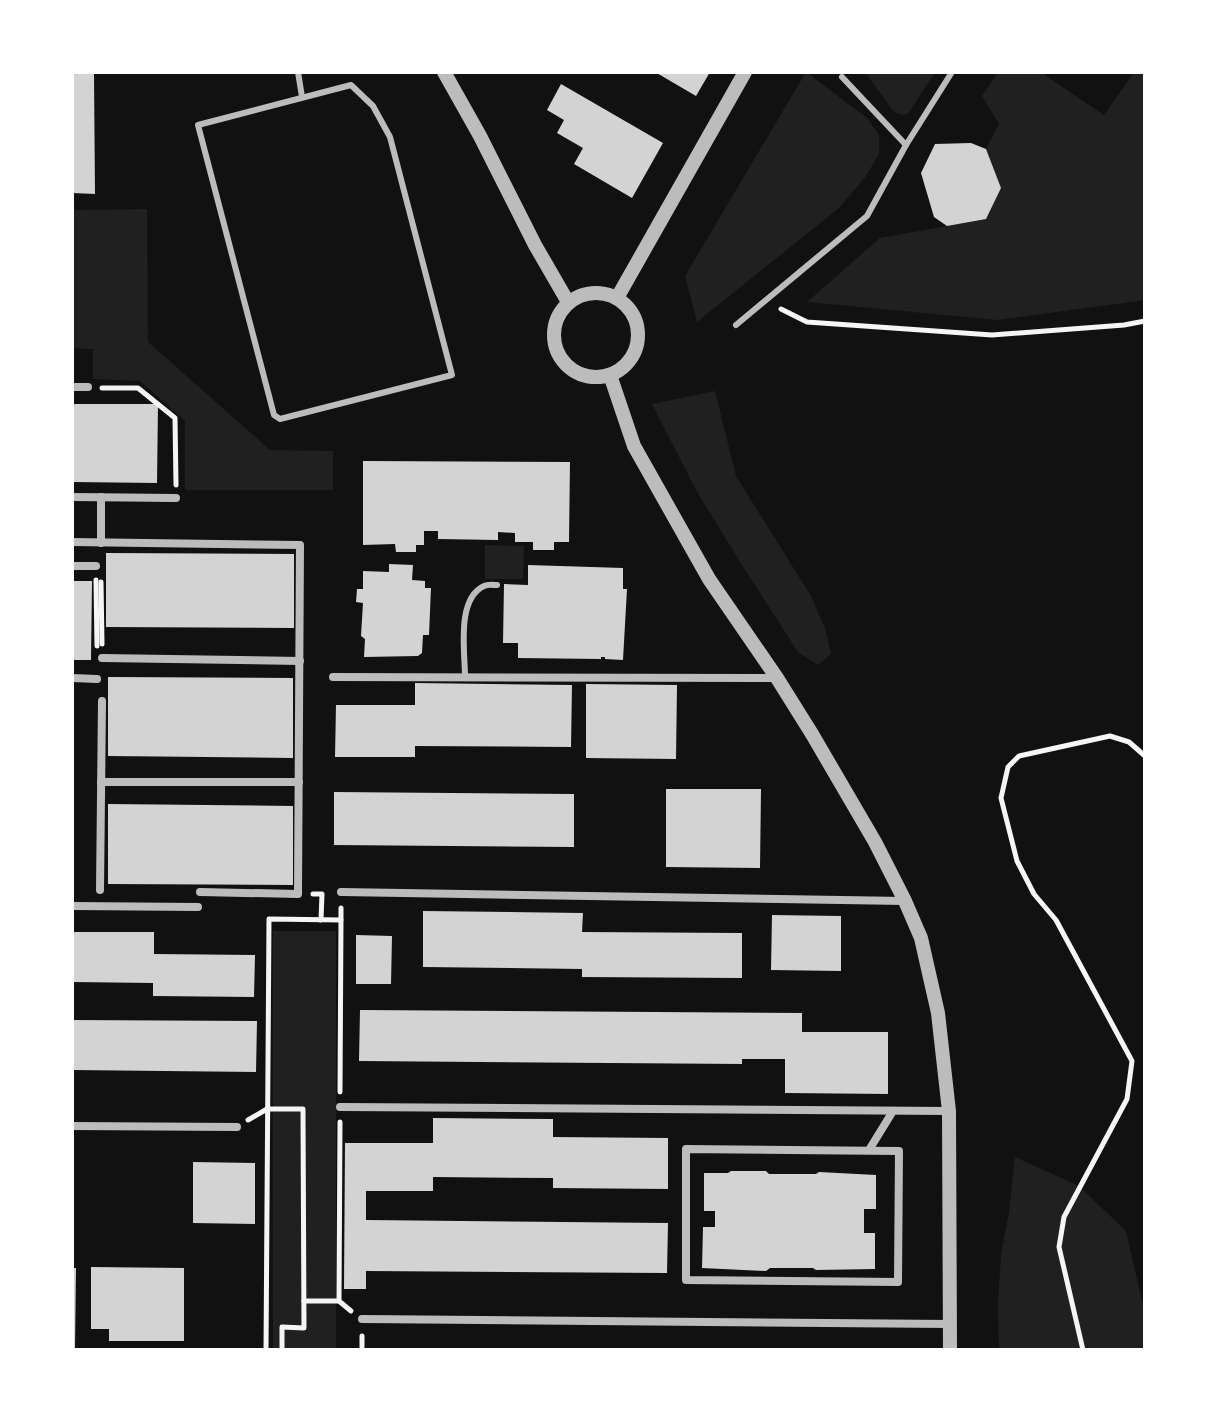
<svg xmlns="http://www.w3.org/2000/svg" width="1217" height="1422" viewBox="0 0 1217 1422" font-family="Ubuntu,sans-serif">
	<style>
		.green { fill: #202020 }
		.building { fill: #d3d3d3 }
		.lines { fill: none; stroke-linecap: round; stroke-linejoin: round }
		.path { stroke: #f5f5f5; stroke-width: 5 }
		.service { stroke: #bcbcbc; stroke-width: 6 }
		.minor { stroke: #bcbcbc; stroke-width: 8 }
		.tertiary { stroke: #bcbcbc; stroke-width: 14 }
	</style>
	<rect width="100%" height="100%" fill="#111"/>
	<!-- green -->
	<g class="green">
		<polygon points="806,72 867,118 879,135 879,154 866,176 839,208 697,322 685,276"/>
		<polygon points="865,72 935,72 908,114 901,115 894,112"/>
		<polygon points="998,72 1040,72 1104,115 1134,72 1145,72 1145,300 997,320 807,302 880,238 986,219 1001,188 986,149 999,124 982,96"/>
		<polygon points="147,209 148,342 270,450 333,451 333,490 185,490 185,421 140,381 93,379 93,349 72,348 72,210"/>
		<polygon points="715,391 736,476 811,596 826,631 831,654 818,665 798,652 742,565 697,492 652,404"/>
		<polygon points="485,545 524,546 523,579 485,579"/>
		<rect x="273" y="931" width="63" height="419"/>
		<polygon points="1015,1157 1079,1186 1126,1231 1145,1314 1145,1350 999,1350 998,1305 1001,1254 1009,1213"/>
	</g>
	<!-- building -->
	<g class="building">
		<polygon points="655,72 710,72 696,96"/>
		<polygon points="72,74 94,74 95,194 72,193"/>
		<polygon points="561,84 663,143 632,198 574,164 583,148 557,133 564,120 547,110"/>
		<polygon points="971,143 986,149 1001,188 986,219 947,226 934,217 921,173 935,144"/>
		<polygon points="72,404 158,404 157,483 72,482"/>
		<polygon points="363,461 570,462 569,542 554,542 554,550 533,550 533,542 515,542 515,533 498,532 498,540 438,539 438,531 424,531 424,545 416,545 416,552 396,552 395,544 363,545"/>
		<polygon points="106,553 294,554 294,628 106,627"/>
		<polygon points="389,564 413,565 412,580 425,581 425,588 431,588 429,635 423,635 422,653 418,656 364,657 365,639 361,636 363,603 356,602 357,589 363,589 363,571 389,572"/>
		<polygon points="528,565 623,568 623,589 627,589 623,660 605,659 605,657 601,657 601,659 518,658 518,643 503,643 504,584 528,585"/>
		<polygon points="72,581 92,581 91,660 72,660"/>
		<polygon points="108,677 293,678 293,758 108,756"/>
		<polygon points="415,683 572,685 571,747 415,746 415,757 335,757 336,705 415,705"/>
		<polygon points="586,684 677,685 676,759 586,758"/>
		<polygon points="666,789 761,789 760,868 666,867"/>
		<polygon points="334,792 574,794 574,847 334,845"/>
		<polygon points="108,804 293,806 293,885 108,884"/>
		<polygon points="423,911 583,913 582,932 742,933 742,978 582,977 582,969 423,967"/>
		<polygon points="772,915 841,916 841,971 771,970"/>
		<polygon points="72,932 154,932 154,954 255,955 254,997 153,996 153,983 72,982"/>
		<polygon points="356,935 392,936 391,984 356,984"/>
		<polygon points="360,1010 802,1013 802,1032 888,1032 888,1094 785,1093 785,1059 742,1059 742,1064 359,1061"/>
		<polygon points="72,1020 257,1021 256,1072 72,1070"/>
		<polygon points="433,1118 553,1119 553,1137 668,1138 668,1189 553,1188 553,1178 433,1177 433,1191 366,1191 366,1220 668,1223 667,1273 366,1271 366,1289 344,1289 345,1143 433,1143"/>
		<polygon points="193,1162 255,1163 255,1224 193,1223"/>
		<polygon points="731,1171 766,1171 769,1174 816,1174 819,1172 876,1175 876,1209 864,1209 864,1233 875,1233 875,1269 816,1270 813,1268 770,1268 766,1271 702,1268 703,1227 715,1227 715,1211 704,1211 704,1173 728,1173"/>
		<polygon points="91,1267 184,1268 184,1341 109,1341 109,1329 91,1329"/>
		<polygon points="72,1268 76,1268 75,1350 72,1350"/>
	</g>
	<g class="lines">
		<!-- path -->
		<g class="path">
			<polyline points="781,309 807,322 992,335 1124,325 1145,321"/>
			<polyline points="102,388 138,388 175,418 176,485"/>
			<polyline points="96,580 97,646"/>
			<polyline points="101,582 102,644"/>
			<polyline points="313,894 322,894 321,920"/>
			<polyline points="340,1092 341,920"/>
			<polyline points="248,1120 267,1109 303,1109 304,1328 282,1327 282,1350"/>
			<polyline points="304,1301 339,1301 351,1311"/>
			<polyline points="339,1301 340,1122"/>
			<polyline points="266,1350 269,919 341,920 341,908"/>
			<polyline points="362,1350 362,1336"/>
			<polyline points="1083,1350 1059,1247 1064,1217 1127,1099 1132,1061 1056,920 1034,894 1017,861 1001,798 1008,767 1019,756 1110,736 1129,742 1145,756"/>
		</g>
		<!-- service -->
		<g class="service">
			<polyline points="298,72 302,97"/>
			<polyline points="842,77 906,145"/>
			<polygon points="351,85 373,106 390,137 452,375 280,419 274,415 198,125"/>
			<polyline points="736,325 867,216 906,145 952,72"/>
			<path d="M465 677C465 652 456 599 484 586 488 584 493 585 497 585"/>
		</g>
		<!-- minor -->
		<g class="minor">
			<polyline points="72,387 88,387"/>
			<polyline points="72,497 176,498"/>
			<polyline points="101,497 101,543"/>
			<polyline points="72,542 300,545 298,894 200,892"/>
			<polyline points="72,566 96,566"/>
			<polyline points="102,658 300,661"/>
			<polyline points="333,677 776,678"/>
			<polyline points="72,678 97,679"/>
			<polyline points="101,782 299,782"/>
			<polyline points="100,890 102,701"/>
			<polyline points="341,892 905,901"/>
			<polyline points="72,906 198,907"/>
			<polyline points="340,1107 949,1111"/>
			<polyline points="72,1126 237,1127"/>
			<polygon points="686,1149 899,1151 898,1282 686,1280"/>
			<polyline points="869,1150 893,1111"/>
			<polyline points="362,1319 951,1324"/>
		</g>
		<!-- tertiary -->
		<g class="tertiary">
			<polyline points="444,72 480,136 535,245 568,302"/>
			<circle cx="596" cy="335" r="42"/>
			<polyline points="617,298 745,72"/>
			<polyline points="610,375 634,446 709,579 777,678 812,734 875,842 905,901 921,938 938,1013 949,1111 950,1350"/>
		</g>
	</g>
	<!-- border -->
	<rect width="1217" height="1422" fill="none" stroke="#ffffff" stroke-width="148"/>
</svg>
